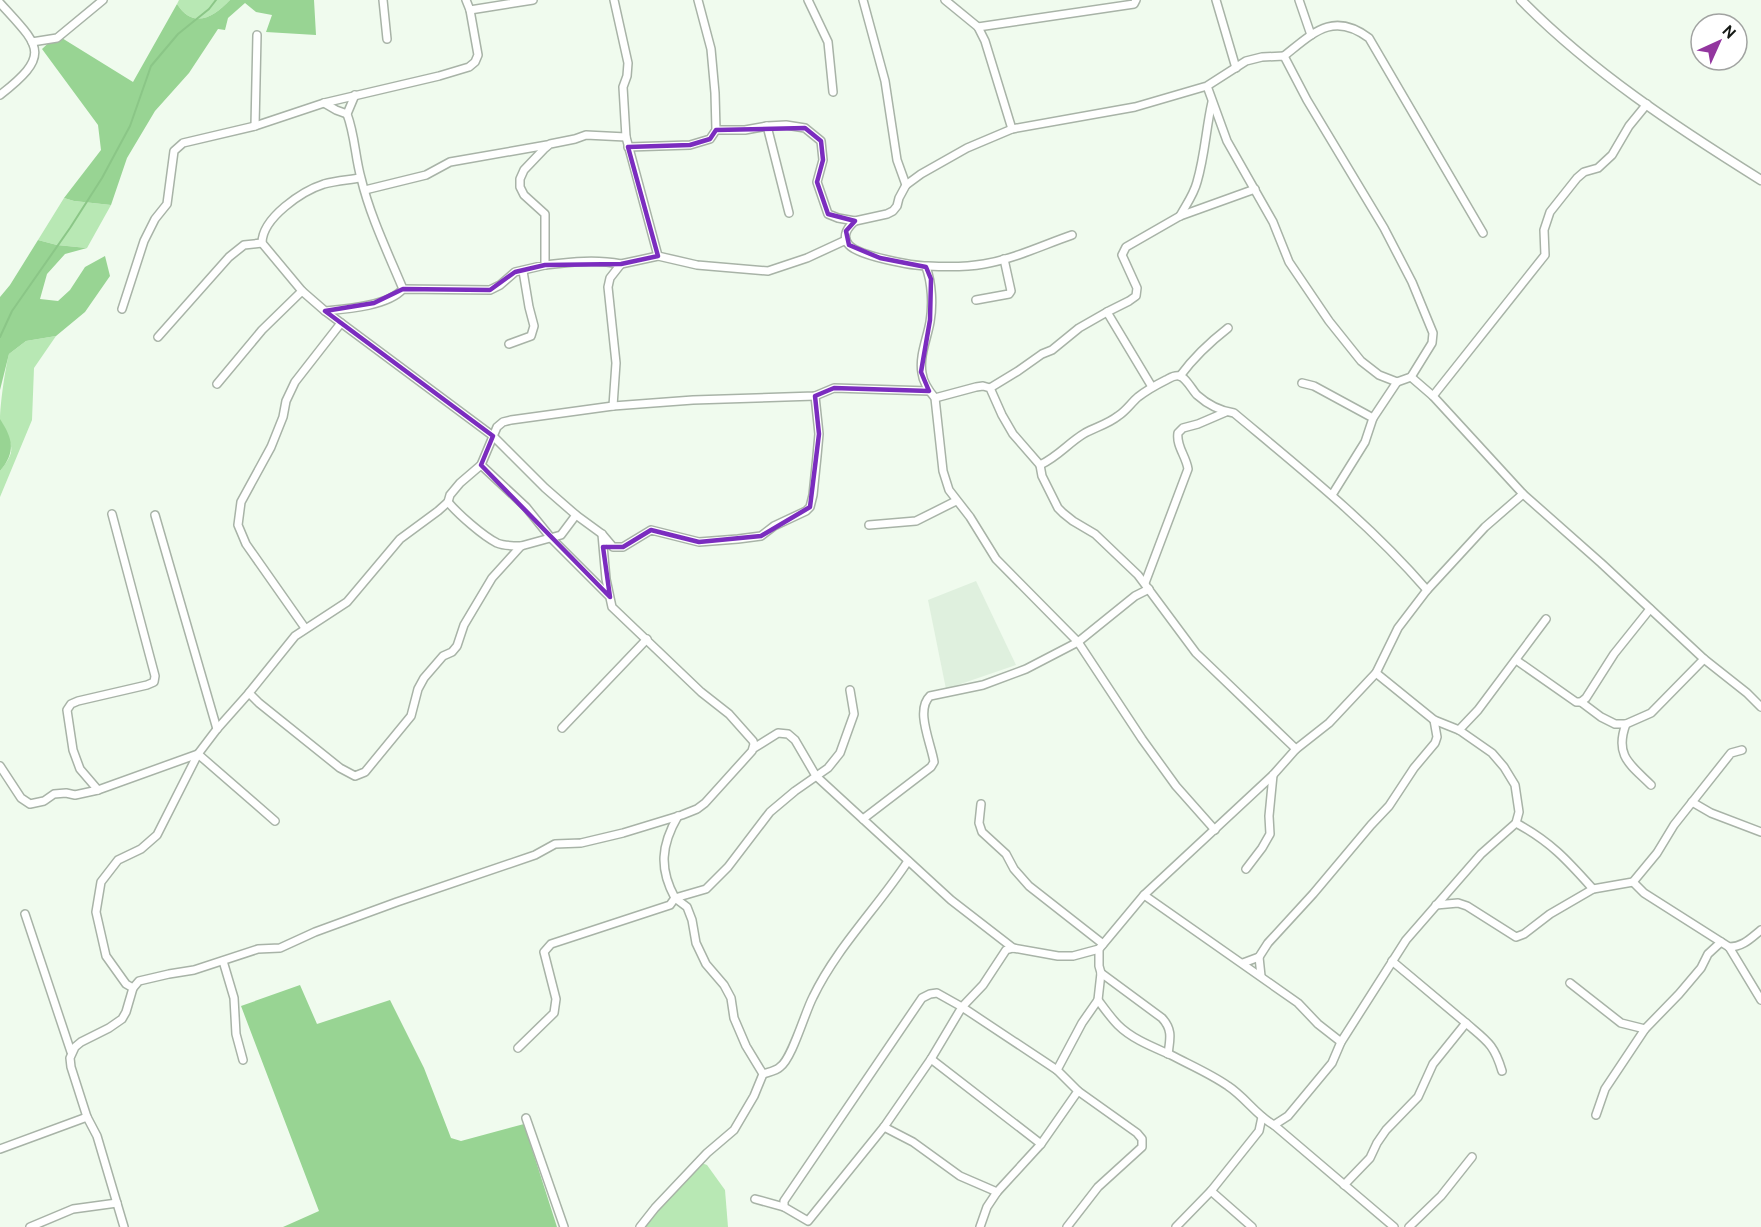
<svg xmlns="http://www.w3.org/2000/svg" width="1761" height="1227" viewBox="0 0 1761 1227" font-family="Cabin,sans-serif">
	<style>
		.built { fill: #dff0de }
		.green { fill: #b8e8b4 }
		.forest { fill: #98d493 }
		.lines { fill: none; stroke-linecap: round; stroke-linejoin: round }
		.stream { stroke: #8bc687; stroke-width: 2 }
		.minor-casing { stroke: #a8b3a7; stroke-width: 10 }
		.tertiary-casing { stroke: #a8b3a7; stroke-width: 11 }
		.minor { stroke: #fff; stroke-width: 7 }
		.tertiary { stroke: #fff; stroke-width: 8 }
		.marked { fill: none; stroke: #7b2cbf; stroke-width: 4.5; stroke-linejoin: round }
	</style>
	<rect width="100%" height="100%" fill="#f0fbee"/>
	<!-- built -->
	<polygon class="built" points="976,581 1016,665 946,689 928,600"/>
	<!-- green -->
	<g class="green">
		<path d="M179 0H230C213 18 193 29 177 4Z"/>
		<polygon points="64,198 74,201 111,205 87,248 57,245 38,240"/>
		<path d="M56 336 34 368 32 420 0 497V471C21 446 8 444 0 420 0 405 5 369 9 354L26 341Z"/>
		<polygon points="699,1162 707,1165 725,1190 728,1227 646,1227 653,1213"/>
	</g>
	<!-- forest -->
	<g class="forest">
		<path d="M230 0H314L316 35 266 32 272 15 256 12 245 3 228 18 225 30 218 29 189 73 155 111 127 158 111 205 74 201 64 198 101 150 98 125 42 49 57 35 133 82 177 4C193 29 213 18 230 0Z"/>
		<polygon points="38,240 57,245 87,248 65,254 47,274 40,299 58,301 70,290 85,267 105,256 110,276 85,312 56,336 26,341 9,354 0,390 0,297 10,285"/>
		<path d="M0 419C13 439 16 452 0 471Z"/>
		<polygon points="300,985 317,1024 390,1000 424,1068 451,1138 461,1141 524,1124 557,1227 283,1227 319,1211 241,1006"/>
	</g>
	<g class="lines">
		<!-- stream -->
		<polyline class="stream" points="0,337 12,311 70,228 102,178 130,126 151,66 178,34 209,9 216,0"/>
		<!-- minor casing -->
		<g class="minor-casing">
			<g id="minor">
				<polyline points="383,0 387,39"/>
				<polyline points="614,0 628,63 627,76 623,87 626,137 658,256"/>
				<polyline points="808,0 828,42 833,92"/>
				<polyline points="863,0 885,81 897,160 906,185"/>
				<polyline points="945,0 978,27 985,41 1012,129"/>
				<polyline points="1216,0 1236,68"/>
				<polyline points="1299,0 1311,35"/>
				<path d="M0 3C39 46 53 54 0 95"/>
				<polyline points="470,10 533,0"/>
				<polyline points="978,27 1134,4 1136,0"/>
				<polyline points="32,42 57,38 103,0"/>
				<path d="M1284 56C1313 33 1333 11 1369 38L1483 233"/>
				<path d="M355 95 347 114C355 135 355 157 361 178 370 216 388 253 403 289"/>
				<polyline points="324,103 336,110 347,114"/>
				<polyline points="255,126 257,35"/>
				<polyline points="767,126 789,213"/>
				<polyline points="716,130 745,130 767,126 786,125 805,128 821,141 823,160 817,182 828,214 838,218 855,221 887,214 893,211 897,206 899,198 906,185 921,174 967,148 1012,129 1135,107 1207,86 1246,61 1262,57 1284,56 1307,100 1384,228 1412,282 1433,333 1432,343 1411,377 1397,382 1379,375 1361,361 1329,321 1289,262 1273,222 1227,141 1207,86"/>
				<polyline points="628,147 690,145 710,139 716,130 715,93 711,49 698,0"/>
				<path d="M360 178C348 180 335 181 324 184 302 191 262 218 262 243L302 291 325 311C347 309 388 306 403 289L490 290 500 285 515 272 545 265V214L524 195 520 187V179L524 170 544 149 550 144 575 139 586 135 626 137"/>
				<polyline points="365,190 426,175 450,162 547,145"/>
				<path d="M1180 216C1186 205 1194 194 1197 182 1205 155 1206 128 1212 102"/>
				<path d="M855 221C848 227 841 236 849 245 859 256 913 266 928 266 946 267 967 267 984 264 1014 259 1043 245 1072 235"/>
				<path d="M545 265C571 262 595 259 621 264"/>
				<path d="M926 267C932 283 933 305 930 322 927 339 919 356 922 373 923 382 929 391 935 398L943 471 949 490 970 517 996 559 1078 642 1142 739 1176 786 1215 830"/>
				<polyline points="976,300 1009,294 1011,291 1004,259"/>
				<polyline points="122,309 144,241 155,219 167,204 174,151 183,143 255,126 324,103 439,76 469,67 475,62 478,55 470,10 466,0"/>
				<polyline points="325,311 493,436 545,488 576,515 602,534 613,547 623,547 651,530 699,542 738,539 761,536 774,526 806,511 810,507 813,495 817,456 819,434 815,396"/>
				<polyline points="158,337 229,257 244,245 262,243"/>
				<polyline points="509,344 531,336 534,326 529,307 523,271"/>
				<path d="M1180 376C1194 357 1210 342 1228 328"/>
				<polyline points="1411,377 1433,396 1523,494 1601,563 1704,659 1747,693 1761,707"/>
				<polyline points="1302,383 1314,386 1373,418"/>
				<polyline points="217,384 262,330 302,291"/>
				<polyline points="1152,387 1107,312 1129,301 1136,296 1137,288 1122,255 1126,247 1180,216 1255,189"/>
				<polyline points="990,388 1018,371 1042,354 1052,350 1079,328 1107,312"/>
				<polyline points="1433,396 1545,255 1544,230 1550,212 1577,178 1584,172 1598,168 1612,155 1629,126 1647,104"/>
				<polyline points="935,398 976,387 983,386 990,388 1002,415 1013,434 1040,465"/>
				<polyline points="613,406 616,363 608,287 610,278 621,264 658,256 697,265 768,271 807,258 846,240"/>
				<polyline points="481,465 526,507 551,538 608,595"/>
				<polyline points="1332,495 1365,442 1373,418 1397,382"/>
				<path d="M448 502C458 514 483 536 497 543 504 546 513 546 521 546"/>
				<polyline points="155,515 217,729"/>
				<polyline points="576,515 561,535 521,546 492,578 464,625 457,646 452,652 443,656 424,678 418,689 411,716 365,772 355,776 340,768 259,703 249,693 295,636 347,602 400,539 438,511 448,502 450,495 460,483 481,465 497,427 503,422 511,420 613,406 693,400 815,396 834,388 929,391"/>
				<polyline points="869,525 916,521 956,501"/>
				<path d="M1145 583 1188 469C1186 456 1176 446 1178 433L1183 428 1198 424 1226 412"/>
				<polyline points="305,628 246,544 238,525 241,502 271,447 283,417 286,401 295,382 341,323"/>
				<polyline points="1516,660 1576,702 1581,702 1586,698 1614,654 1650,609"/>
				<polyline points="1581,702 1601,717 1615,724 1626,724 1651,713 1704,659"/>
				<path d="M1626 724C1614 756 1631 765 1651 785"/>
				<polyline points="562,728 647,639"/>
				<polyline points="1459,730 1478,710 1546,619"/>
				<polyline points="754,748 778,733 788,734 795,740 816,776 951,900 1013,948"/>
				<path d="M1296 749 1196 653 1138 575 1095 534 1073 521 1063 513 1058 508 1042 476 1040 465C1059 456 1068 443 1085 433 1096 427 1108 424 1118 416 1126 411 1131 403 1138 397 1147 390 1156 385 1166 380 1170 378 1174 375 1179 376 1186 377 1192 390 1197 395 1207 404 1221 411 1234 413 1301 469 1369 523 1427 590"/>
				<polyline points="0,766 21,798 30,804 44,801 54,794 66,793 75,795 98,790 198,754 275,821"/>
				<polyline points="98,790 80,769 73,750 67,710 71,704 78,701 147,685 154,682 155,676 112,514"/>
				<polyline points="1692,802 1711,813 1761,832"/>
				<polyline points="981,804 979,823 982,832 1006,854 1014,869 1029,886 1103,944"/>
				<path d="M863 819 931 767 934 762C931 743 915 710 930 696L983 685 1026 669 1078 642 1135 596 1149 589"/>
				<path d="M1516 823C1551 842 1567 860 1593 889"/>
				<polyline points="1246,869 1262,848 1270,834 1269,816 1273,775"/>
				<polyline points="1633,882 1644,893 1729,947 1761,1000"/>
				<polyline points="1144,895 1298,1003 1318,1024 1341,1042"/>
				<polyline points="1436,905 1458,903 1467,906 1516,937 1524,934 1550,914 1593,889 1633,882 1657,853 1674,825 1731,753 1742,750"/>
				<polyline points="25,914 71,1052"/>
				<path d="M1729 947C1743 947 1751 938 1761 930"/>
				<polyline points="1259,957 1261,976"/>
				<polyline points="223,961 234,998 236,1034 243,1060"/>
				<polyline points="1243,963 1259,957 1268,943 1313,894 1371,825 1389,806 1414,768 1435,743 1437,737 1434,720"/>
				<path d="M1101 973 1162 1018C1173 1030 1170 1039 1168 1054"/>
				<polyline points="1570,983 1621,1023 1645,1029"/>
				<polyline points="133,988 126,984 106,956 96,912 101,882 118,860 141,849 157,835 198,754 217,729 249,693"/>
				<path d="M1098 1000C1104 1008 1111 1018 1118 1025 1132 1039 1153 1047 1171 1055 1190 1065 1211 1074 1228 1086 1245 1097 1257 1116 1274 1125L1394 1227"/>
				<path d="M1466 1023C1487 1041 1494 1044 1502 1071"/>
				<path d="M518 1048 554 1013 556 999 544 952 551 944 670 905 675 898C659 869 661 845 678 816"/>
				<polyline points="931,1059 1041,1144"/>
				<polyline points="1057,1070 962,1007 937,993 930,994 922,998 784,1201 784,1207 808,1221 884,1127 931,1059 962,1007 983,985 1006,950 1013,948 1058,956 1073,956 1099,949"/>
				<path d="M763 1074C769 1072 776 1071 780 1067 792 1059 805 1012 813 997 837 947 878 907 908 861"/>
				<polyline points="1596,1115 1605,1089 1645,1029 1679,994 1701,968 1708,954 1721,942"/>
				<polyline points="526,1118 564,1227"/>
				<polyline points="1274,1125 1288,1116 1332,1063 1341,1042 1406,940 1481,854 1516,823 1519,812 1515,785 1504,767 1492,753 1459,730 1434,720 1376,673"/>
				<polyline points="884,1127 913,1142 960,1176 997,1192"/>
				<polyline points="0,1149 87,1117"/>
				<polyline points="1344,1185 1370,1158 1377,1143 1386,1130 1418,1097 1433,1064 1466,1023 1392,961"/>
				<polyline points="1211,1191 1252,1227"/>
				<polyline points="755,1199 784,1207"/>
				<polyline points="30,1227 73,1209 117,1203"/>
				<polyline points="124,1227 97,1136 87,1117 71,1067 70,1058 75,1047 81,1042 109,1028 122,1019 126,1012 133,988 139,981 169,974 194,970 258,949 280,948 315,932 397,902 535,855 555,844 581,843 623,833 682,815 697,809 705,803 752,751 754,744 753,741 729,714 701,692 612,607 606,579 602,534"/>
				<polyline points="640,1227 655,1208 707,1153 734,1130 754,1096 763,1074 746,1046 734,1018 731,998 724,985 706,964 696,943 692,920 687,907 675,898 706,889 728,867 770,812 795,791 828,768 840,753 854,714 850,690"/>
				<polyline points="980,1227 987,1207 997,1192 1041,1144 1078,1091 1057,1070 1082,1023 1098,1000 1101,973 1099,966 1099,949 1144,895 1273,775 1296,749 1329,723 1376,673 1398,628 1427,590 1485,527 1523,494"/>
				<polyline points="1067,1227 1098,1187 1142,1147 1142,1139 1137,1133 1078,1091"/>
				<polyline points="1176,1227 1211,1191 1259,1131 1262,1117"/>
				<polyline points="1409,1227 1441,1196 1472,1157"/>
			</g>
		</g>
		<!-- tertiary casing -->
		<g class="tertiary-casing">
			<path id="tertiary" d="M1521 0C1591 71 1676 127 1761 180"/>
		</g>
		<!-- minor -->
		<use href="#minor" class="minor"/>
		<!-- tertiary -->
		<use href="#tertiary" class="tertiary"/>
	</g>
	<!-- marked area -->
	<path class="marked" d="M805 128 821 141 823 160 817 182 828 214 855 221 846 231 849 245 880 258 926 267 931 279 930 320 921 372 929 391 834 388 815 396 819 434 810 507 761 536 699 542 651 530 623 547H603L610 597 481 465 493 436 325 311 374 303 403 289 490 290 515 272 545 265 621 264 658 256 628 147 690 145 710 139 716 130Z"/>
	<!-- north arrow -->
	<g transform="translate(1719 42) rotate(45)"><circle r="28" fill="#ffffff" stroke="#a1a3a1" stroke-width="1.5"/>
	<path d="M0-4.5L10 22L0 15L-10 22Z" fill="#93369f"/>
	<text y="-9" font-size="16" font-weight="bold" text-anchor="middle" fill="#151915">N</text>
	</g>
</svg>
